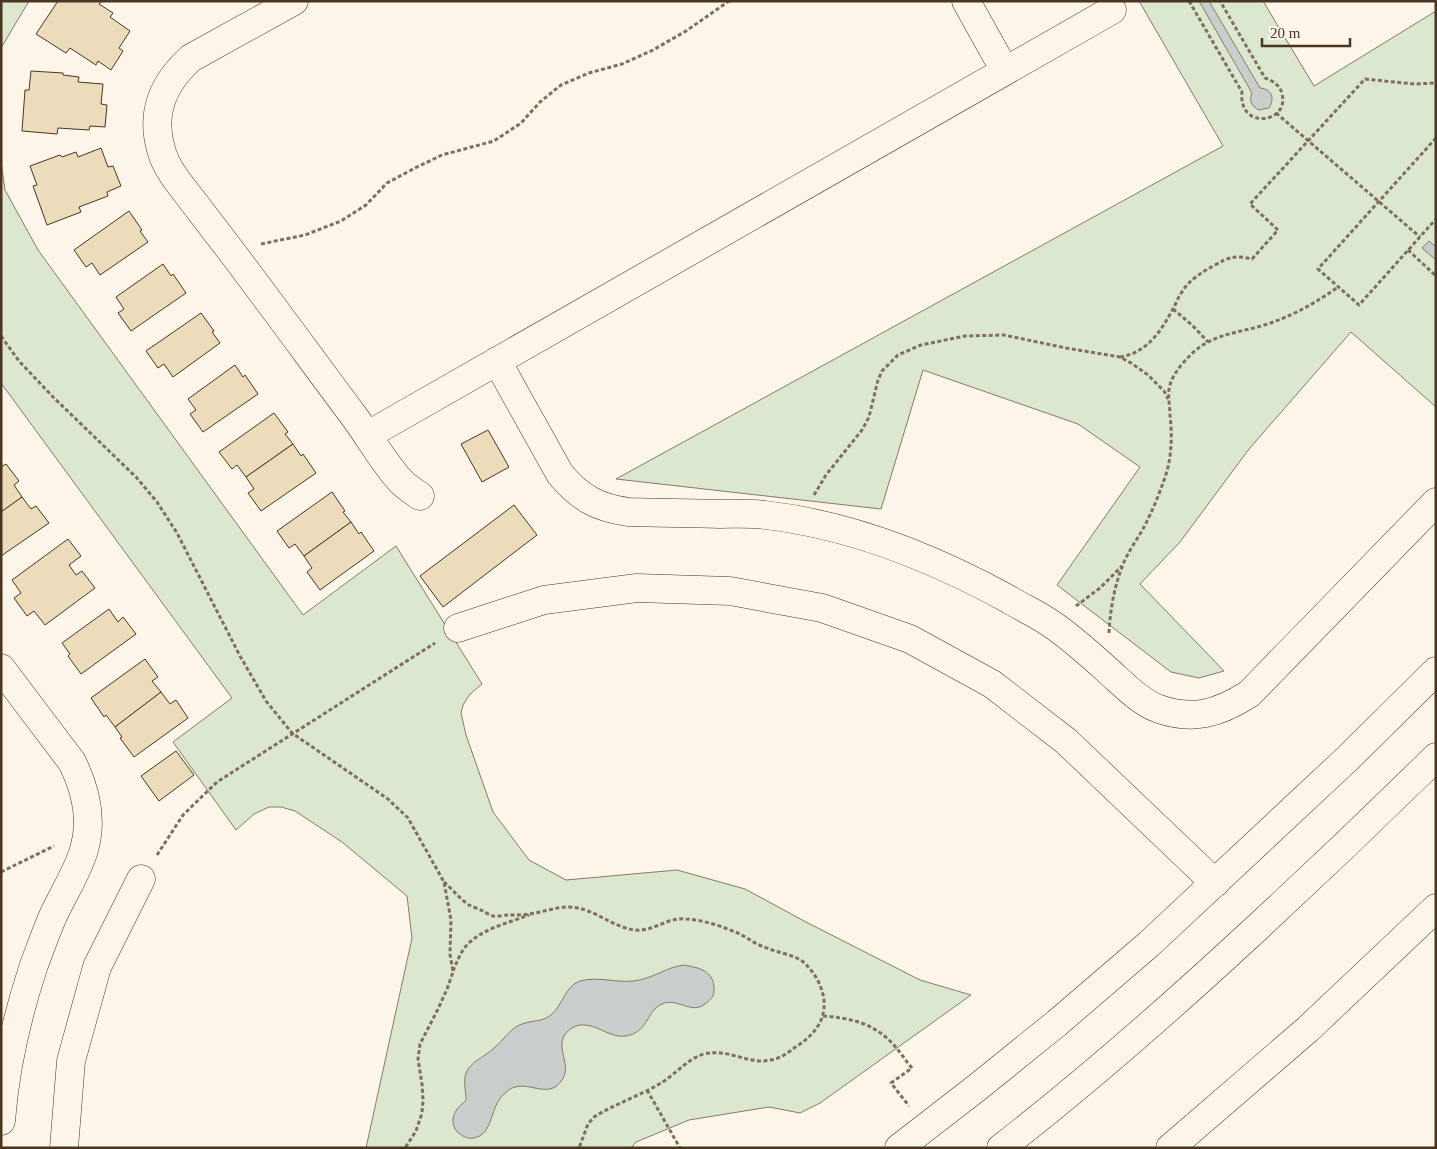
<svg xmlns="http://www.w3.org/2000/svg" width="1437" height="1149" viewBox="0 0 1437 1149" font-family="Georgia,serif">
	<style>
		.green { fill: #dce7d0; stroke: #887966 }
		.water { fill: #c9cecd; stroke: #887966 }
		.building { fill: #ecdcbc; stroke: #4a3520 }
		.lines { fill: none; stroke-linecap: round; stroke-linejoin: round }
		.minor-casing { stroke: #4a3520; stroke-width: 29 }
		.path { stroke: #7f6f5c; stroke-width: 3; stroke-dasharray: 4 2.5; stroke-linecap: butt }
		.minor { stroke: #fbf6e9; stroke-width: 28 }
	</style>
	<rect width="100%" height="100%" fill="#fbf6e9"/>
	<!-- green -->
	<g class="green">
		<polygon points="1,1 29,1 1,48"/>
		<polygon points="1139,1 1263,1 1314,86 1436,11 1436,407 1351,332 1249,449 1180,542 1140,584 1224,671 1199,678 1171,672 1057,585 1140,467 1078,424 923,370 881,509 616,479 1223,146"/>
		<polygon points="1,161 5,190 38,250 303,615 396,546 482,684 470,694 463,705 461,713 466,735 493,812 529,860 566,880 677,870 745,889 806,922 920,980 971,995 820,1103 800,1113 769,1107 689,1120 636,1142 631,1148 366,1148 412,938 407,896 342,842 295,811 281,807 269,807 254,814 236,830 173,742 232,698 1,383"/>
	</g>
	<!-- water -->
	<g class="water">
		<path d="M1199 1H1209L1260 88C1272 89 1275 98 1269 108L1259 110C1251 106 1249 101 1252 93Z"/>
		<polygon points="1429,241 1436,247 1436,260 1422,248"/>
		<path d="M684 965C693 967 705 968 711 977 714 982 715 990 713 996 711 999 708 1002 705 1004 691 1015 677 997 662 1004 646 1011 649 1032 626 1036 607 1039 591 1017 572 1028 549 1043 574 1063 562 1080 547 1103 524 1074 505 1093 492 1105 494 1118 486 1130 480 1139 468 1141 460 1134 452 1129 451 1118 456 1111 458 1106 463 1104 466 1100 466 1091 463 1082 466 1073 471 1061 485 1057 494 1048 504 1040 510 1028 522 1024 533 1020 542 1022 551 1015 563 1005 565 986 580 981 598 976 616 983 633 981 653 979 666 967 684 965Z"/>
	</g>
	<!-- building -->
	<g class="building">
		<polygon points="58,1 99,1 101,2 99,4 113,13 110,17 130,31 119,48 123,51 111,70 98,61 96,65 70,48 66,53 36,34"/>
		<polygon points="31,71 63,73 63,75 79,77 78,82 103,84 101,104 107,105 105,127 90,126 89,130 58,128 57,134 22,131 25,90 29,90"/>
		<polygon points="101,148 108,167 113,166 121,186 107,192 108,196 79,207 81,212 47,225 33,186 37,185 30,166 60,155 62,157 76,152 78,157"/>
		<polygon points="129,211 142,230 140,231 148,242 100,275 92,263 86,267 74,250"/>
		<polygon points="163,264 171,276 173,274 186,293 131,331 118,313 124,309 116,297"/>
		<polygon points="201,313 214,331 212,332 220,343 173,377 164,364 158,368 146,351"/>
		<polygon points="235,365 243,377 245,375 258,394 203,432 190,414 196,410 188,399"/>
		<polygon points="274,413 288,432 285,434 293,444 246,477 237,465 232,469 219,452"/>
		<polygon points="488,430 509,467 482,482 461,444"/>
		<polygon points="293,444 301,456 303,454 316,473 261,511 248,493 254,489 246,477"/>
		<polygon points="6,464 19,481 14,485 22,497 1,512 1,467"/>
		<polygon points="332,492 345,511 343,512 351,522 304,556 295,544 289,548 277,531"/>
		<polygon points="22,497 31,509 36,506 49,523 1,556 1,512"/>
		<polygon points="514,505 537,535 443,607 420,576"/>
		<polygon points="351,522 359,534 361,532 374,551 320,590 307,572 312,568 304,556"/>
		<polygon points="68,539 81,556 69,565 76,575 82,571 95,588 45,625 34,611 27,616 14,598 21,593 12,580"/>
		<polygon points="109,609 118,622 123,617 136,634 81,674 68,656 70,654 62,643"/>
		<polygon points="145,659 158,677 152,681 161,692 115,727 106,715 104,717 91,698"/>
		<polygon points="161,692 170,704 176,700 188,718 134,757 120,738 122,737 115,727"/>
		<polygon points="176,751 194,775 159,801 141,776"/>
	</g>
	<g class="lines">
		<!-- minor casing -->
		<g class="minor-casing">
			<g id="minor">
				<path d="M294 1 191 58C164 82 150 112 161 149 166 169 180 184 192 200 205 217 218 234 231 251 272 305 312 360 353 415 368 435 381 458 397 477 403 485 411 490 420 496"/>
				<polyline points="966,1 1005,71"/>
				<path d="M497 361 560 474C580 498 598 508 629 512 659 513 690 513 720 514 735 514 750 513 765 515 852 525 934 558 1010 600 1023 608 1037 614 1050 623 1074 639 1095 659 1116 678 1129 690 1143 703 1159 709 1194 721 1219 713 1249 694L1436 502"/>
				<polyline points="368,435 1112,10"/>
				<polyline points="458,628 544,600 637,588 730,591 822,608 910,639 992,684 1066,741 1215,883"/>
				<path d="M1 668 72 762C86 790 93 819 84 850 77 873 63 894 53 916 46 932 40 949 34 965 17 1016 5 1068 1 1121"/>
				<polyline points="64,1148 71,1061 97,967 141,879"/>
				<polyline points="899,1148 979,1086 1057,1023 1149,944 1347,759 1436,671"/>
				<path d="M1001 1148C1086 1082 1168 1010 1247 937 1311 878 1374 818 1436 757"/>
				<polyline points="1170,1148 1308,1029 1436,908"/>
			</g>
		</g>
		<!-- path -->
		<g class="path">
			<path d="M1189 1 1242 92C1238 131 1290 123 1282 94 1280 85 1273 81 1265 78L1220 1"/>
			<polyline points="1276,113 1420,237"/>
			<polyline points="1436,138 1318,269 1359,305 1436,219"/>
			<polyline points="261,244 305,235 341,221 366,205 387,183 415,168 442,155 494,141 521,123 540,102 561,85 589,73 622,64 653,50 686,31 729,1"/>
			<polyline points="1408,250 1436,276"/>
			<polyline points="1173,309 1192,325 1208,342"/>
			<polyline points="1,336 19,361 53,397 136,477 157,502 177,533 240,656 266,701 292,733 388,799 408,818 444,882 451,920 450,954 453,972 447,989 438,1009 420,1044 418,1059 422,1084 423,1100 422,1113 416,1131 405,1148"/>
			<path d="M1120 357C1147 353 1161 331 1173 309 1176 304 1178 297 1182 292 1189 280 1202 272 1215 265 1229 257 1235 255 1252 259L1278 230 1250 204 1365 79 1414 84 1436 83"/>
			<polyline points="814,495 826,475 862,430 869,417 878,380 882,371 898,355 921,345 965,336 1004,335 1066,348 1120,357 1131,363 1148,375 1164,391 1168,399"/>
			<polyline points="1076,606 1100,588 1122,566"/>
			<path d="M1109 633C1110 611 1114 588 1122 567 1127 553 1137 540 1144 527 1153 510 1161 490 1167 471 1172 453 1172 433 1170 415 1170 404 1167 395 1170 385 1173 372 1190 354 1200 347 1218 334 1240 332 1261 326 1289 318 1314 304 1338 287"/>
			<polyline points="157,855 183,815 217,782 435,643"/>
			<polyline points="1,872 54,846"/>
			<path d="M444 882C452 889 460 899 469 905 473 907 479 909 483 911 486 913 490 915 493 916 498 917 504 915 508 915 517 915 526 915 535 913 546 911 557 907 568 907 593 907 611 927 635 930 653 932 667 917 686 919 704 920 724 927 740 934 749 939 757 945 767 948 778 953 792 954 802 961 814 971 822 985 824 1000 826 1022 812 1037 794 1048 788 1053 779 1059 771 1060 748 1065 729 1048 704 1054 687 1059 676 1074 661 1083 639 1096 615 1104 594 1117L588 1124 579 1148"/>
			<path d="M453 971C457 962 460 953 466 946 481 929 508 923 529 915"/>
			<path d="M823 1016C848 1018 870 1022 889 1040 898 1048 904 1059 912 1068L891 1083 909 1106"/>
			<polyline points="647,1090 680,1148"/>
		</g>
		<!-- minor -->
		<use href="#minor" class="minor"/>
	</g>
	<!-- border -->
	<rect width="1437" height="1149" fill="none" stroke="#4a3520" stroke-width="5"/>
	<!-- scale -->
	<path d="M1262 38v8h88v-8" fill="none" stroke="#4a3520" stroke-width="2.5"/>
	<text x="1270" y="38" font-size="15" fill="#4a3520" stroke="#fbf6e9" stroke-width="4" paint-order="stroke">20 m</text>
</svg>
